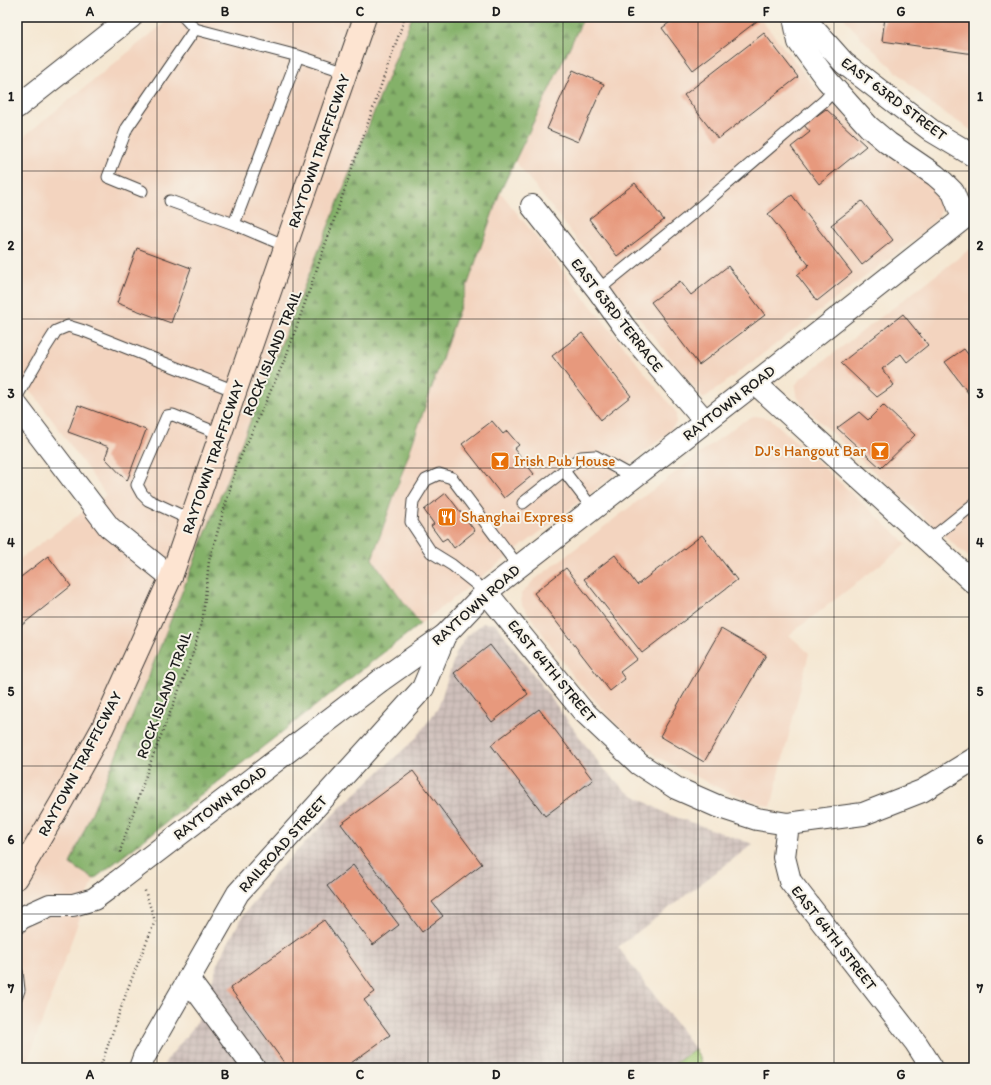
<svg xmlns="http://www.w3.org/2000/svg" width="991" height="1085" viewBox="0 0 991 1085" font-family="Itim,sans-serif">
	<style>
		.built { fill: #f3d4bf }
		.industrial { fill: url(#industrial-grid) }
		.grass { fill: #a6ce79; stroke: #61754a }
		.forest { fill: url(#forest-firs); stroke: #506642 }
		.building { fill: #e7997d }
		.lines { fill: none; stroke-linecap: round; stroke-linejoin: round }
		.service-casing { stroke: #3d3a37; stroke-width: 13 }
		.minor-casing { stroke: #3d3a37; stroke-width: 24 }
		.tertiary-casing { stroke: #3d3a37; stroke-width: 24 }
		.secondary-casing { stroke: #3d3a37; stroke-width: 24 }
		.path { stroke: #3d3a37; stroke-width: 2.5; stroke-dasharray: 1 3; stroke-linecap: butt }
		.service { stroke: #fff; stroke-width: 11 }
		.minor { stroke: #fff; stroke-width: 22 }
		.tertiary { stroke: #fff; stroke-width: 22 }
		.secondary { stroke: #fde4d1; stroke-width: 22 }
		.minor-bridge-casing { stroke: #3d3a37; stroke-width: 24; stroke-linecap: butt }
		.minor-bridge { stroke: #fff; stroke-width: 22 }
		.grid { fill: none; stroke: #1c1c1c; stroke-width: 1; stroke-opacity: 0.55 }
		.labels { text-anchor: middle; stroke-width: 4; stroke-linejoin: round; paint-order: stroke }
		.street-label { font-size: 15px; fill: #1c1c1c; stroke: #f7f3e8 }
		.food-label { font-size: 15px; fill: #c56008; stroke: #f7f3e8; text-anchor: start }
		.neatline { fill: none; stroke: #1c1c1c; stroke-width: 1.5 }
		.grid-label { font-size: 13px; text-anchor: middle; font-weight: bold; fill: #1c1c1c }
	</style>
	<defs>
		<pattern id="industrial-grid" width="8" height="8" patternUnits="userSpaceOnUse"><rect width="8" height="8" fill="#cfc0bb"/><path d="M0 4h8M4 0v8" fill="none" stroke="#b1a4a0"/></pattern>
		<pattern id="forest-firs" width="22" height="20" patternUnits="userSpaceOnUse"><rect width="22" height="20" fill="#84b169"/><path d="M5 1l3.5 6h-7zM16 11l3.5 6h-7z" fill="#6b8f56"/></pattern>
	</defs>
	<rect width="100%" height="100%" fill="#f7f3e8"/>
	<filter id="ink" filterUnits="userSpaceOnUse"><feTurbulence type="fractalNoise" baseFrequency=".025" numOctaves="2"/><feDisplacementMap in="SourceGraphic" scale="8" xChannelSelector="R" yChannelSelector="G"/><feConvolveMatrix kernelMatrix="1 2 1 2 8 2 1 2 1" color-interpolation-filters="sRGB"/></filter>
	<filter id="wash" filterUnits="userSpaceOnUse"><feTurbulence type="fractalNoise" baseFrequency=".012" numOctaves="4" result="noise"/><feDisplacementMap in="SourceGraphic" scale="16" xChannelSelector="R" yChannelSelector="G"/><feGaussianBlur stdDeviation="0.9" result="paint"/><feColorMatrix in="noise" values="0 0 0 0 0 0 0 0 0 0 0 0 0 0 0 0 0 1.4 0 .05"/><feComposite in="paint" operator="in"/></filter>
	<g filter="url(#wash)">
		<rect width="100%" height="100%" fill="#f5e7d2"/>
		<!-- built -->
		<g class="built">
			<polygon points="172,17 412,17 124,737 70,864 94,879 25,1068 17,1068 17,561 106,495 17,371 17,142"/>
			<polygon points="584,17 759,17 814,86 868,136 936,187 942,202 939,216 918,237 703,399 515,161"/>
			<polygon points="843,17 974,17 974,132 932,105 865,42"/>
			<polygon points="500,192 676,412 676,423 665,436 420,624 372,559"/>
			<polygon points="974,246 974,562 910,505 803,406 796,394 795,386 800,379"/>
			<polygon points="756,416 771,419 907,544 789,635 809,653 771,807 721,789 657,757 616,724 574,677 522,605 521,594 533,581 740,423"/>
		</g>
		<!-- industrial -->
		<polygon class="industrial" points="483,623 496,624 601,766 626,791 667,814 753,844 618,947 695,1049 669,1068 164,1068 166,1061 197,1023 220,958 242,917 274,874 342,806 416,738 438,708 456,653 467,636"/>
		<!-- grass -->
		<polygon class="grass" points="695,1049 704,1068 669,1068"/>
		<!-- forest -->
		<polygon class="forest" points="412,17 584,17 500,192 372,559 420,624 94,879 70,864 124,737"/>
		<g id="blocks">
			<!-- building -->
			<g class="building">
				<polygon points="677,17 754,17 757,21 693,70 662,28"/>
				<polygon points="885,17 974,17 974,54 882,41"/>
				<polygon points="764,33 798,77 718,139 684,95"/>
				<polygon points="573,70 604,84 578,142 547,129"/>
				<polygon points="826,109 866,146 819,184 791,147 810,132 804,125"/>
				<polygon points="635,183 664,220 617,256 589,219"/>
				<polygon points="792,195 852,273 817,301 797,275 809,265 768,214"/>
				<polygon points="862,201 893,240 862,265 831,225"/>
				<polygon points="137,248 191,268 171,323 117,303"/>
				<polygon points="728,266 765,315 699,365 651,302 680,281 691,295"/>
				<polygon points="903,314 928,345 907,362 901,354 882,369 894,385 877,397 841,363"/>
				<polygon points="582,333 631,396 601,420 552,356"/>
				<polygon points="964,349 974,362 974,390 969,394 945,362"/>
				<polygon points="78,405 146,430 127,481 105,458 109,447 68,432"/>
				<polygon points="883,405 915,435 881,468 837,428 859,412 868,420"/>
				<polygon points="492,421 503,434 507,431 519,445 514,449 534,474 504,498 462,444"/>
				<polygon points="446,493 475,531 454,548 447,538 442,541 431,526 434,524 424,510"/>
				<polygon points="702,535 737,580 642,653 584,579 615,555 637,585"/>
				<polygon points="48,556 71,586 17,629 17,580"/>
				<polygon points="566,568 637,659 620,672 625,679 610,691 534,593"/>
				<polygon points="721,629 766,655 704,762 660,736"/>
				<polygon points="490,645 528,694 492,722 454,673"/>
				<polygon points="539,709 593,780 545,816 491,745"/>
				<polygon points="413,771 482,864 432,902 443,916 422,932 341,824"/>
				<polygon points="353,865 399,925 373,945 327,886"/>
				<polygon points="324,920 375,992 364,1000 390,1035 344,1068 288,1068 230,988"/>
			</g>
		</g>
	</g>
	<g filter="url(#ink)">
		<use href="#blocks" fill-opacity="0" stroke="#3d3a37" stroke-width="1"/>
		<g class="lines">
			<!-- service casing -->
			<g class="service-casing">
				<g id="service">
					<polyline points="184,17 195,29 298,56 346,72"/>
					<polyline points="142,191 108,177 127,128 195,29"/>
					<polyline points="170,201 234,224"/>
					<polyline points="286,246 234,224 298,56"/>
					<polyline points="598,290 692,214 824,101 835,89"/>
					<polyline points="17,396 42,353 56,331 68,326 84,331 235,391"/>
					<polyline points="564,471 593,509"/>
					<polyline points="523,503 581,457 595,456 633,477"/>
					<polyline points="191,520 148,500 142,494 137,485 167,416 173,415 220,434"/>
					<polyline points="928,541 974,504"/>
					<polyline points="486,592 452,565 431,552 411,522 413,501 426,480 439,474 452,478 518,566"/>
					<polyline points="17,972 19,990 17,996"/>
				</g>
			</g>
			<!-- minor casing -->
			<g class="minor-casing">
				<g id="minor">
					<polyline points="17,107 131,17"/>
					<polyline points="532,206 598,290 625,328 705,421"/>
					<polyline points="755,383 974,583"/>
					<polyline points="17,406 109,527 171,577"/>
					<polyline points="486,592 582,710 639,764 676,788 717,806 757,819 788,824 784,857 790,881 916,1043 932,1068"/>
					<polyline points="380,681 445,635 486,592 755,383 974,210"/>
					<polyline points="788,824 863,814 922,791 974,759"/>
					<polyline points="17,922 21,918 50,905 73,905 94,899 117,882"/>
					<polyline points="188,979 254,1068"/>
					<polyline points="140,1068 144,1057 238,893 423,688 445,635"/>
				</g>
			</g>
			<!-- tertiary casing -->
			<g class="tertiary-casing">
				<g id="tertiary">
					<polyline points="794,17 799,42 827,80 869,127 888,143 935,175 943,182 953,192 963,218"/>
					<polyline points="803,17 844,63 932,131 974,156"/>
				</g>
			</g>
			<!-- secondary casing -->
			<g class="secondary-casing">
				<polyline id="secondary" points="17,878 62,801 102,729 171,577 365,17"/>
			</g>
			<!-- path -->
			<g class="path">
				<polyline points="121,852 120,851 151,761 192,657 203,616 209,561 237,465 286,357 405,17"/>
				<polyline points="100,1068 128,988 155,921 144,888"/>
			</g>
			<!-- service -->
			<use href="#service" class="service"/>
			<!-- minor -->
			<use href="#minor" class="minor"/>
			<!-- tertiary -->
			<use href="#tertiary" class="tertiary"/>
			<!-- secondary -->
			<use href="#secondary" class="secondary"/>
			<!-- minor-bridge casing -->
			<g class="minor-bridge-casing">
				<polyline id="minor-bridge" points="117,882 380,681"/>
			</g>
			<!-- minor-bridge -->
			<use href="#minor-bridge" class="minor-bridge"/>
		</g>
	</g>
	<!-- grid -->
	<path class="grid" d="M157 17V1068M293 17V1068M428 17V1068M563 17V1068M698 17V1068M834 17V1068M17 171H974M17 319H974M17 468H974M17 617H974M17 766H974M17 914H974"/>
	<!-- icons -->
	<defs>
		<g id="bar-square" transform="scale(1)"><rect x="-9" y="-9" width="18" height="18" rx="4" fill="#e8710a" stroke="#f7f3e8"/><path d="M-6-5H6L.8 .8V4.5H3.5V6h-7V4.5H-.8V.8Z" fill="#fff"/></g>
		<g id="restaurant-square" transform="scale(1)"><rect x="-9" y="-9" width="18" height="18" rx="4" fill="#e8710a" stroke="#f7f3e8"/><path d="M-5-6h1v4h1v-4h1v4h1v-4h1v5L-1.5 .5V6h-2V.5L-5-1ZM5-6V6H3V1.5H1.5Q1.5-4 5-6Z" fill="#fff"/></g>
	</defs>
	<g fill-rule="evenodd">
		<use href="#bar-square" x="880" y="451"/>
		<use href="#bar-square" x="500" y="461"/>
		<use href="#restaurant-square" x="447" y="517"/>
	</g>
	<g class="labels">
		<!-- street labels -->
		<g class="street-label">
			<text transform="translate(894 99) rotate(37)" y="5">EAST 63RD STREET</text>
			<text transform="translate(319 151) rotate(-71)" y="5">RAYTOWN TRAFFICWAY</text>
			<text transform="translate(617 315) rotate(52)" y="5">EAST 63RD TERRACE</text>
			<text transform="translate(272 353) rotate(-68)" y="5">ROCK ISLAND TRAIL</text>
			<text transform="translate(729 403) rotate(-38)" y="5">RAYTOWN ROAD</text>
			<text transform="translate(213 457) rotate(-71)" y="5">RAYTOWN TRAFFICWAY</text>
			<text transform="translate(476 605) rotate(-42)" y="5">RAYTOWN ROAD</text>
			<text transform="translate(552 671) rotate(50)" y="5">EAST 64TH STREET</text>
			<text transform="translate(164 695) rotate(-70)" y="5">ROCK ISLAND TRAIL</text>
			<text transform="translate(80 764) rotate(-62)" y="5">RAYTOWN TRAFFICWAY</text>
			<text transform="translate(220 803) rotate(-37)" y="5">RAYTOWN ROAD</text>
			<text transform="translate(283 844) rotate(-48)" y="5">RAILROAD STREET</text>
			<text transform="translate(834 938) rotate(52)" y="5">EAST 64TH STREET</text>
		</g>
		<!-- food labels -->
		<g class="food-label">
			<text x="866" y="456" text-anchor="end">DJ's Hangout Bar</text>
			<text x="514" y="466">Irish Pub House</text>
			<text x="461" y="522">Shanghai Express</text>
		</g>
	</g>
	<!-- margin -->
	<rect width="991" height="1085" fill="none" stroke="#f7f3e8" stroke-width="44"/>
	<rect x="22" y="22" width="947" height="1041" class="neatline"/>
	<g class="grid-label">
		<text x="90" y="16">A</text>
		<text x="225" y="16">B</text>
		<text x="360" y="16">C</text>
		<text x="496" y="16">D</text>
		<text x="631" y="16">E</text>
		<text x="766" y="16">F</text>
		<text x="901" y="16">G</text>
		<text x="11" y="101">1</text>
		<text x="980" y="101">1</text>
		<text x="11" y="250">2</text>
		<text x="980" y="250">2</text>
		<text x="11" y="398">3</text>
		<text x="980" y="398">3</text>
		<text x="11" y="547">4</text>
		<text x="980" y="547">4</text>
		<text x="11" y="696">5</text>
		<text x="980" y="696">5</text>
		<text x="11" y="844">6</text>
		<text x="980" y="844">6</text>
		<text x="11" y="993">7</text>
		<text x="980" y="993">7</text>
		<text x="90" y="1079">A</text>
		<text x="225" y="1079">B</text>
		<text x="360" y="1079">C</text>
		<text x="496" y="1079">D</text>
		<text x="631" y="1079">E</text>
		<text x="766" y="1079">F</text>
		<text x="901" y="1079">G</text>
	</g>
</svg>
